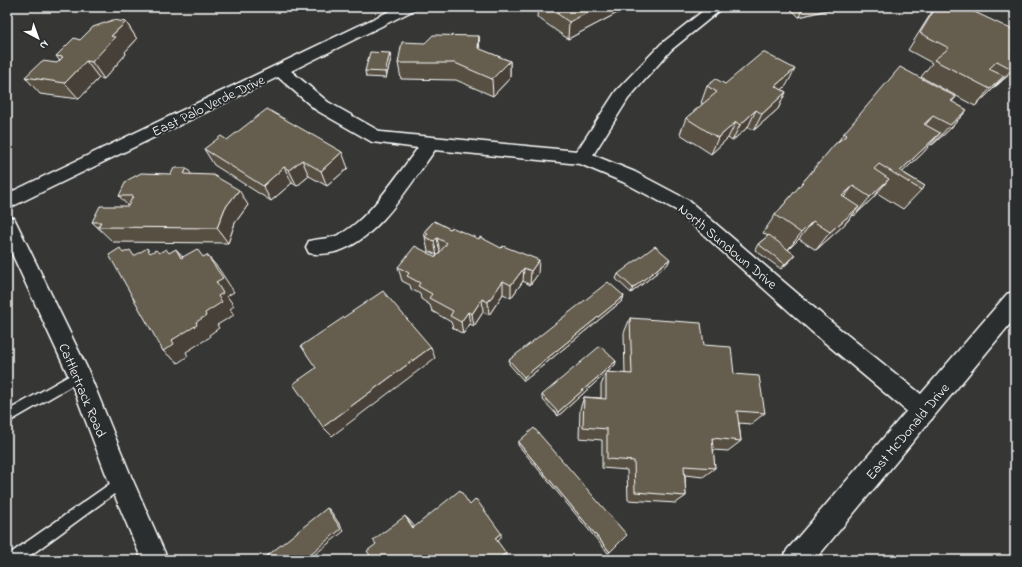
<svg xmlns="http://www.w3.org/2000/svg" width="1022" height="567" viewBox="0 0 1022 567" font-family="'Indie Flower',sans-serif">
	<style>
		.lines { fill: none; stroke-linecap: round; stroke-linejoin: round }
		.service-casing { stroke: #fff; stroke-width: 3 }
		.minor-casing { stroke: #fff; stroke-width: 3 }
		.secondary-casing { stroke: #fff; stroke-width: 3 }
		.service { fill: #2a2d2e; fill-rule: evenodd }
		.minor { fill: #2a2d2e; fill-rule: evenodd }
		.secondary { fill: #2a2d2e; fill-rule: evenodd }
		.wall { fill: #575043; stroke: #fff }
		.shaded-wall { fill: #474137; stroke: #fff }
		.building { fill: #655d4e; stroke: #fff }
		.labels { text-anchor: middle; stroke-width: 4; stroke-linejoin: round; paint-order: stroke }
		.street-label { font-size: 14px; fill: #fff; stroke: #2a2d2e }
	</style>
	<rect width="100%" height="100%" fill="#363734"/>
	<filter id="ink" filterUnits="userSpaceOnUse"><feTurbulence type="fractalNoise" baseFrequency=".025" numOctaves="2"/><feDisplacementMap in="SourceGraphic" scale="8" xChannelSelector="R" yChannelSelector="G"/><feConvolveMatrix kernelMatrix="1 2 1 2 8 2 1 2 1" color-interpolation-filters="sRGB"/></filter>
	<g filter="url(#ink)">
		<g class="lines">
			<!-- service casing -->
			<g class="service-casing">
				<g id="service">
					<polygon points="79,370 83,371 84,375 83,379 7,423 7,411"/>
					<polygon points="121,476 125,478 127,482 125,486 24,560 7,560 8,555"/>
				</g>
			</g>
			<!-- minor casing -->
			<g class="minor-casing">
				<g id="minor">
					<path d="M398 7H416L414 10 291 71 328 102 381 132 577 151 616 91 661 44 708 7H724L671 50 628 99 593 155 635 172 688 200 825 317 932 403 935 411 932 419 924 422 916 419 811 331 676 210 623 182 580 164 435 150C410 184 375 246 330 253 322 254 317 255 309 253L306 247 309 241C317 239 325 239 333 237 364 228 398 173 418 148L372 142 316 110 278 77 7 209V194Z"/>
					<polygon points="7,216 14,218 87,368 131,476 168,560 142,560 109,482 69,377 7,243"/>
				</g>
			</g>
			<!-- secondary casing -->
			<g class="secondary-casing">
				<polygon id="secondary" points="1015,291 1015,318 815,560 783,560 787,550 1007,294"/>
			</g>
			<!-- service -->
			<use href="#service" class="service"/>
			<!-- minor -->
			<use href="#minor" class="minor"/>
			<!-- secondary -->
			<use href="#secondary" class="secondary"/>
		</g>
		<!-- wall -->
		<g class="wall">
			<polygon points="538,7 624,7 623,10 568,39 537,17"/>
			<polygon points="789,7 839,7 799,17"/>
			<polygon points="935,7 964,7 1012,49 1015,50 1011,73 996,86 989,93 975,106 921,77 932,63 908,50"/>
			<polygon points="126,22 137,39 125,52 126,54 104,79 99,78 79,99 40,94 25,77 57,63 60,61 56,56 80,40"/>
			<polygon points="479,36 479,49 510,61 510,78 493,96 456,80 401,79 398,63 425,43"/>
			<polygon points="391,59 386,78 366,77 365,71"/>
			<polygon points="725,84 786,86 782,90 786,92 778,109 754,130 748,127 732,141 728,138 711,154 680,134 686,118 703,104 701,103 707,86"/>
			<polygon points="956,97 952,102 967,110 949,130 932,145 930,144 923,153 902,172 925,186 903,209 877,193 873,198 854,216 853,215 844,225 816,250 799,239 788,250 795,255 791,260 781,269 755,250 758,244 768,236 763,233 775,215 839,140 844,133"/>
			<polygon points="227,140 348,168 327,186 309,176 297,186 292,183 271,201 214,165 204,149"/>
			<polygon points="191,175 248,205 235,223 228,243 113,242 92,222 128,206 119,196"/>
			<polygon points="434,221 538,274 530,285 523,281 511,298 503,294 489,315 483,312 474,326 470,324 463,334 453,328 451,322 432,311 430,305 421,299 420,294 411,289 410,285 402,281 398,267 436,257 437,255 428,251 424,232"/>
			<polygon points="668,264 631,293 616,279 618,274"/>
			<polygon points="624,296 622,301 524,381 509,364 509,360"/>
			<polygon points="630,318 704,345 734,374 765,413 751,424 739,423 741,441 728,451 713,450 715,468 703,477 685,475 686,496 676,503 628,500 627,470 602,468 602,440 579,438 580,409 584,397 601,398 601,385 606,373 558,416 542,399 542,395 616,361 615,365 607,372 625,374 624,333"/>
			<polygon points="518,442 610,552 608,553 518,445"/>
		</g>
		<!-- shaded-wall -->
		<g class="shaded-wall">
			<polygon points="599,7 624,7 623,10 568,39 569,22"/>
			<polygon points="803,7 839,7 799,17"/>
			<polygon points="126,22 137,39 125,52 126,54 104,79 92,62 111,36"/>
			<polygon points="479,36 480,53 478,48"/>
			<polygon points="390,53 391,59 386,78 385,72"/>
			<polygon points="86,61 99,78 79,99 65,83"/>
			<polygon points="510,61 510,78 493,96 492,79"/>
			<polygon points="1015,66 1015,69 1011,73 996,86"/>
			<polygon points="795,69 786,86 767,103 775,86"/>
			<polygon points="1004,76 989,93 975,106 990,89"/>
			<polygon points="786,92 778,109 754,130 762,114"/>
			<polygon points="756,110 748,127 732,141 740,125"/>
			<polygon points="967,110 949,130 932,145 950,125"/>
			<polygon points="933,116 916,136 924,124"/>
			<polygon points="736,122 728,138 711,154 718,138"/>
			<polygon points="940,133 923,153 898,176 900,171"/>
			<polygon points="342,152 348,168 327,186 321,171"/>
			<polygon points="302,160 309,176 297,186 289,170"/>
			<polygon points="284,167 292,183 271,201 263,186"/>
			<polygon points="187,168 198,184 184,174"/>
			<polygon points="889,179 873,198 854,216 870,197"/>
			<polygon points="853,186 838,205 842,196"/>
			<polygon points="239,190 248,205 235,223 228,243 217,228 225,208"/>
			<polygon points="859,207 844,225 816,250 830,232"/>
			<polygon points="813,221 799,239 787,251 801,233"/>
			<polygon points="437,238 440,252 437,256 434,241"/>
			<polygon points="176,249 189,264 181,258"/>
			<polygon points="207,255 219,269 234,292 227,296 234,306 230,309 234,315 217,325 219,328 209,335 210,337 186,352 188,356 178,363 163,351 172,340 196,322 218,296 216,282"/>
			<polygon points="795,255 791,260 781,269 785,264"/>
			<polygon points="670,259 668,264 631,293 633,288"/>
			<polygon points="539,260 538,274 530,285 531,271"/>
			<polygon points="524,268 523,281 511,298 511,285"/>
			<polygon points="503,281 503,294 489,315 488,302"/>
			<polygon points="624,296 622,301 524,381 524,377"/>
			<polygon points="482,299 483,312 474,326 472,314"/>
			<polygon points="468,312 470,324 463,334 461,322"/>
			<polygon points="431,347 435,358 332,436 323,427"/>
			<polygon points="616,361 615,365 558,416 558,412"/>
			<polygon points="327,508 330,510 344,531 308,560 303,560"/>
			<polygon points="405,516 411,522 419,533 413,528"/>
			<polygon points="501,533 501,538 496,543 495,538"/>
			<polygon points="506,553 506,557 503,560 497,560"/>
		</g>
		<!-- building -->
		<g class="building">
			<polygon points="548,7 599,7 569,22"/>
			<polygon points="936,7 964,7 1015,31 1015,45 1011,49 1015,50 1015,66 1012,69 997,61 989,69 1004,76 990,89 934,60 949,48 920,33"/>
			<polygon points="113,20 126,22 111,36 115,37 92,62 86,61 65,83 25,77 42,61 57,63 63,57 56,56 74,38 80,40 93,27"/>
			<polygon points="433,35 479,36 478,48 510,61 492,79 455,63 398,63 402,42 425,43"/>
			<polygon points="370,52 390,53 385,72 365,71"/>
			<polygon points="763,52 795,69 775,86 786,92 762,114 756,110 740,125 736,122 718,138 686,118 717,92 707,86 716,79 725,84"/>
			<polygon points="900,67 956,97 951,101 967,110 950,125 933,116 924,124 940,133 900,171 925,186 921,190 879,164 874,169 889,179 870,197 853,186 842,196 859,207 830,232 813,221 801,233 775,215 835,144 847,135 844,133"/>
			<polygon points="267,109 342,152 321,171 302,160 289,170 284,167 263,186 204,149 221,136 227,140"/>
			<polygon points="174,168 187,168 184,174 213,175 239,190 225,208 217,228 98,227 101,222 92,222 100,206 128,206 133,196 119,196 126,181 141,173 171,174"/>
			<polygon points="434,221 450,229 451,227 479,239 480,237 501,248 503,246 539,260 531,271 524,268 511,285 503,281 488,302 482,299 472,314 468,312 461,322 450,316 453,311 429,298 432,294 418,286 420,283 407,276 409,273 398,267 415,246 436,257 447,243 437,238 434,241 425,237 428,234 424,232"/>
			<polygon points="769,235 795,255 785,264 758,244"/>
			<polygon points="655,246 670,259 633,288 618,274"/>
			<polygon points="120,248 123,253 130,250 134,256 147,248 150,253 156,250 159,253 166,249 169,253 176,249 181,258 197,249 203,257 207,255 223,278 216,282 223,293 218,296 222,302 205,313 206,316 196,322 197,325 172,340 174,344 163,351 109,255"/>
			<polygon points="608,282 624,296 524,377 509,360"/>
			<polygon points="383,291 431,347 323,427 293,384 316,368 301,346"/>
			<polygon points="630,318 701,323 704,345 731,347 734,374 759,376 765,413 737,411 741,441 712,438 715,468 684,466 686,496 635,492 634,461 607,459 607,429 583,427 584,397 606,399 606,372 632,374"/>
			<polygon points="600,346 616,361 558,412 542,395"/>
			<polygon points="534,428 627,535 610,552 518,442"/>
			<polygon points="460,490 470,505 476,499 501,533 495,538 506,553 497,560 373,560 367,551 376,544 373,540 405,516 413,528"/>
			<polygon points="327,508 341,529 303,560 262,560"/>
		</g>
	</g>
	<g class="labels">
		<!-- street labels -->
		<g class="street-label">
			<text transform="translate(208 105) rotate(-26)" y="5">East Palo Verde Drive</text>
			<text transform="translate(728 246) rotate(40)" y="5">North Sundown Drive</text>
			<text transform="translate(83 390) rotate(67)" y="5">Cattlertrack Road</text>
			<text transform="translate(907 431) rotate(-50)" y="5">East McDonald Drive</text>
		</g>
	</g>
	<!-- margin -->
	<rect width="1022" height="567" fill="none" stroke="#2a2d2e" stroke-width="24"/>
	<rect x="12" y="12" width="998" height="543" fill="none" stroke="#fff" stroke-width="1.5" filter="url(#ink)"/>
	<!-- north arrow -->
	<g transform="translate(38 38) rotate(139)" stroke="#2a2d2e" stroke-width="3" paint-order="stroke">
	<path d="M0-3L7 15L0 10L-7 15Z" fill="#ffffff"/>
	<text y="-6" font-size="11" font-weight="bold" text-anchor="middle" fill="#ffffff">N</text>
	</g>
</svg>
